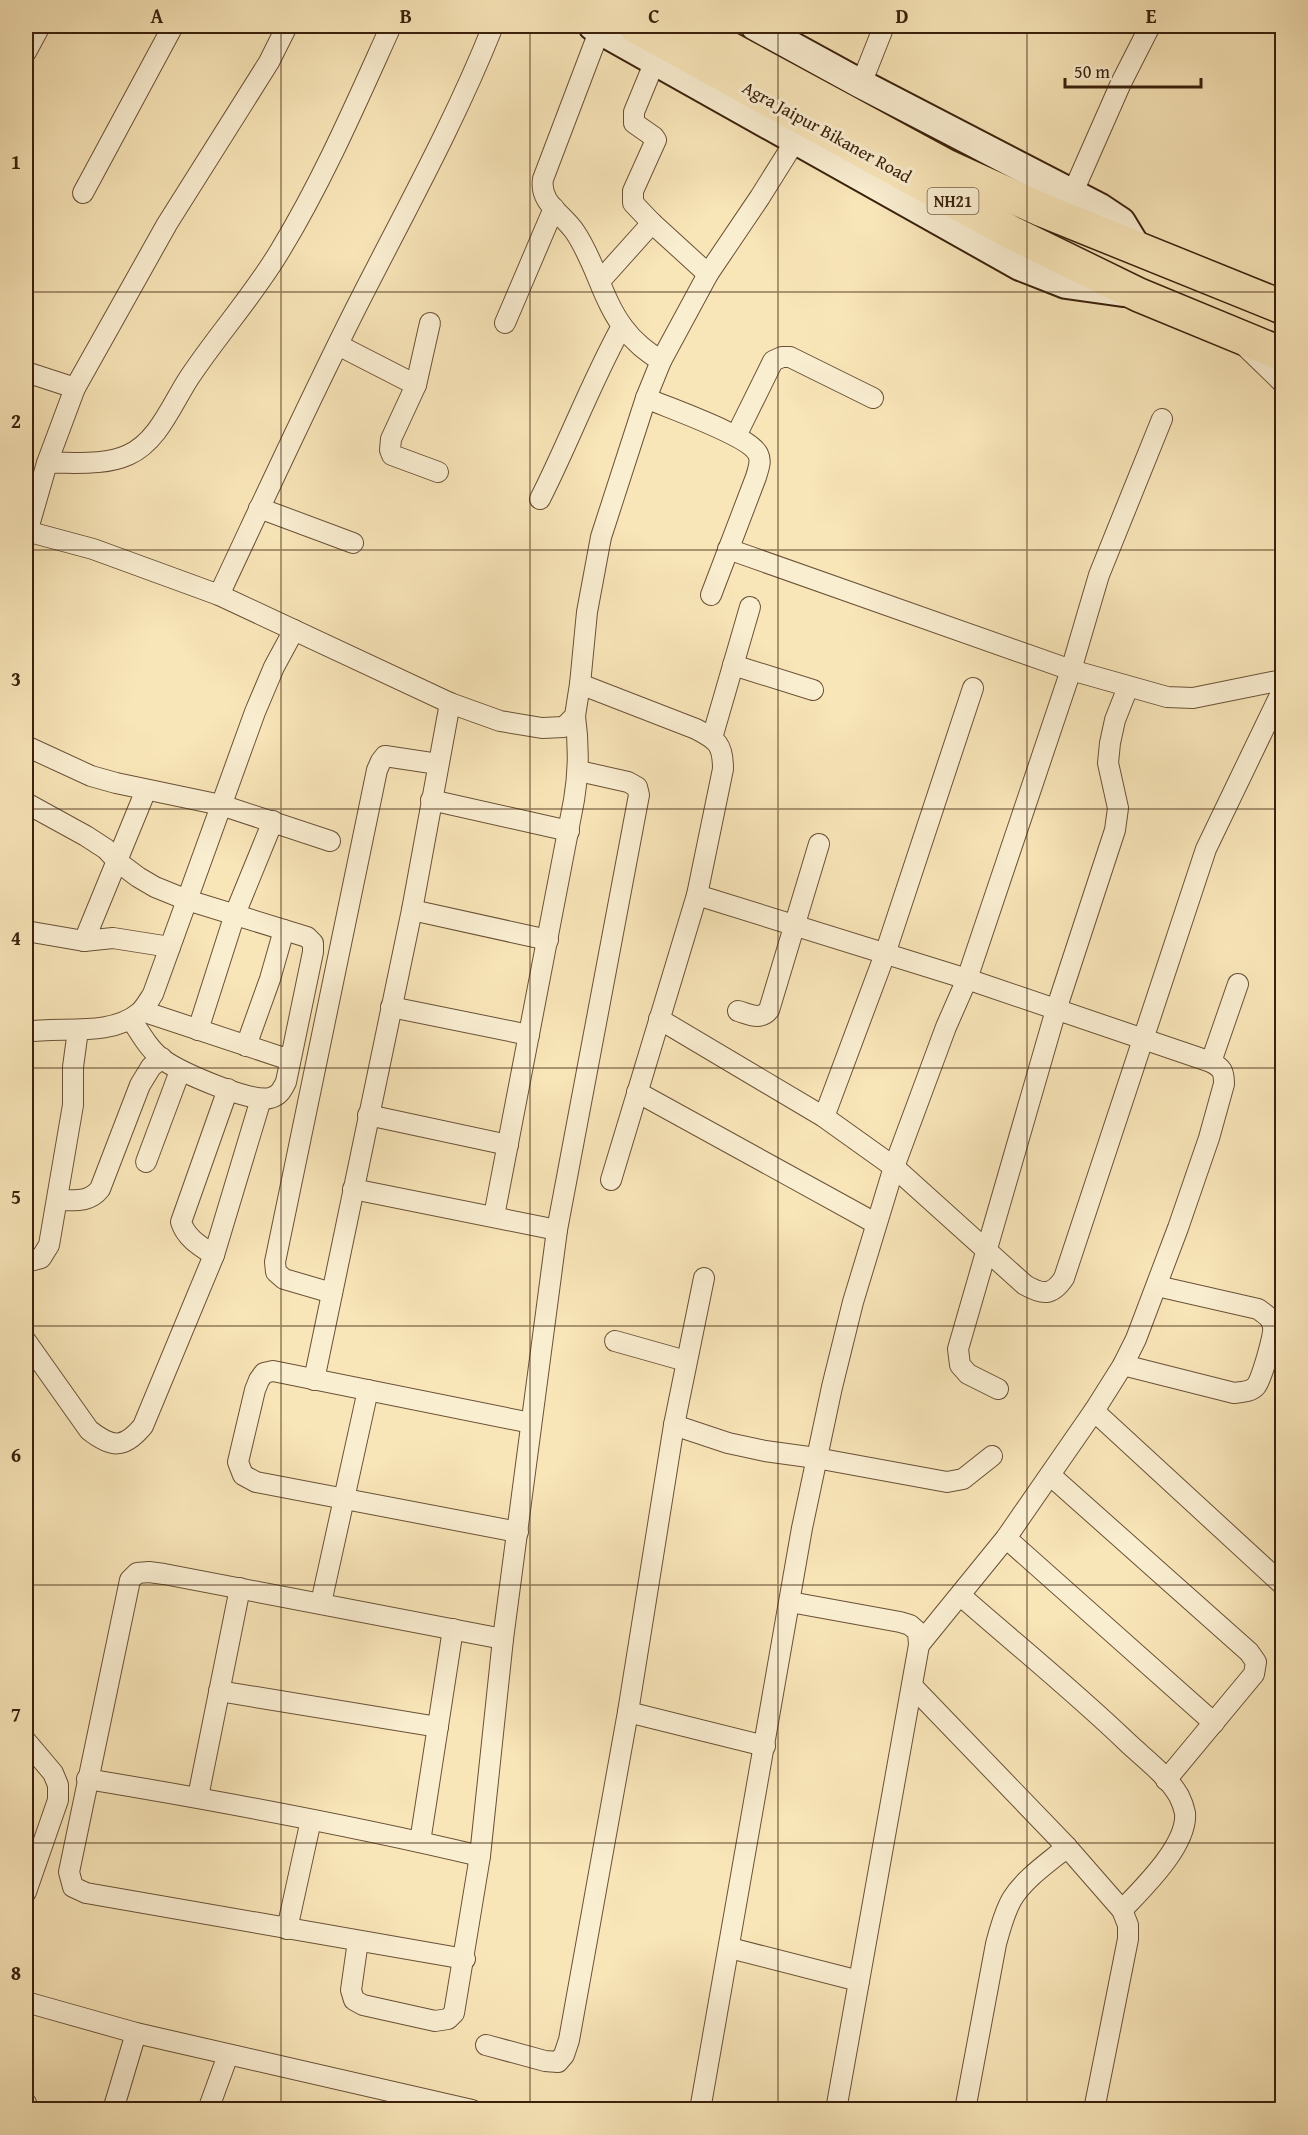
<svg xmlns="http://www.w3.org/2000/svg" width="1308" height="2135" viewBox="0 0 1308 2135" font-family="'Gentium Book Plus',serif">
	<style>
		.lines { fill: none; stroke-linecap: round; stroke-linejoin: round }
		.street-casing { stroke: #6a5136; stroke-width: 22 }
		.secondary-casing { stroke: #3a200b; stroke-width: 32 }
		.highway-casing { stroke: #3a200b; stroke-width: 36 }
		.street { stroke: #faeed1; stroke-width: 20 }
		.secondary { stroke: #faeed1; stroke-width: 28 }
		.highway { stroke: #f8e5b8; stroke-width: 33 }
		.grid { fill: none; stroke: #3a200b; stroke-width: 1.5; stroke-opacity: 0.55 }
		.labels { text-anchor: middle; stroke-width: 6; stroke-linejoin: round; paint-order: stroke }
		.shield { fill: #faeed1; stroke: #745e46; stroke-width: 1.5 }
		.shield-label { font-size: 16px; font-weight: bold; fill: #3a200b }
		.street-label { font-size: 18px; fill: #3a200b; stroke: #faeed1 }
		.neatline { fill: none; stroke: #3a200b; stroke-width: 2 }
		.grid-label { font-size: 20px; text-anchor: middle; font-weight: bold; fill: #3a200b }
	</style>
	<rect width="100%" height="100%" fill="#f8e5b8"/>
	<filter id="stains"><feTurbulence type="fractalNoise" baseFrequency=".00333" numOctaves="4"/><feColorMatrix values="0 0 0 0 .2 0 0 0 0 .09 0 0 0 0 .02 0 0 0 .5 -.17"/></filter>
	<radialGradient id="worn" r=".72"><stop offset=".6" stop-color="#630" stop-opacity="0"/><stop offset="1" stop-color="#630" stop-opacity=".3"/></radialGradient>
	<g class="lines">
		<!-- street casing -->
		<g class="street-casing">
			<g id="street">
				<path d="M600 29 543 179C539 203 563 214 575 232 595 261 602 299 623 327 634 342 646 351 661 361"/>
				<polyline points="26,52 40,26"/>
				<polyline points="655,61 634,112 634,123 654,137 656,140 633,191 633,203 652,223 708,274"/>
				<polyline points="861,84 884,26"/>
				<polyline points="1073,192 1121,83 1150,26"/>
				<polyline points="83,193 173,26"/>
				<polyline points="600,281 652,223"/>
				<polyline points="430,323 416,385 391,439 390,450 392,455 438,472"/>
				<polyline points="505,323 554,208"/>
				<polyline points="338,345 416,385"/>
				<polyline points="1246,347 1282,382"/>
				<polyline points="26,372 75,388 167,224 269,62 287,26"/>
				<path d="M646 398C668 408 749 435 758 454 762 462 758 469 756 477L711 595"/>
				<polyline points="736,436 773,361 782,357 790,357 873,398"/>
				<path d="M47 463C72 462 104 466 128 455 158 442 172 404 189 378 218 334 254 295 281 249 324 178 357 101 391 26"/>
				<path d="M540 499C569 442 591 382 622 326"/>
				<polyline points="259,508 353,543"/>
				<polyline points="26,531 93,549 219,595 450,703 500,721 542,728 564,727 575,716 580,684 587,612 601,537 646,398 661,361 708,274 760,197 802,130"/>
				<polyline points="26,536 47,463 75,388"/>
				<polyline points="728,549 1071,670 1167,697 1193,698 1282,680"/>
				<path d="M219 595C266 495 312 394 362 296 408 206 456 119 493 26"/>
				<polyline points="733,665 813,690"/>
				<path d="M580 684 696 729C717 740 723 744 723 769L697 895 611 1180"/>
				<polyline points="712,738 750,607"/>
				<polyline points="26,746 91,776 116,783 221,805 330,841"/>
				<polyline points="431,800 569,831"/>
				<path d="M26 803 86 836 106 849 118 862 138 877 155 887 187 900 307 937 313 943V952L286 1082C282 1090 279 1096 270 1098 250 1103 180 1072 162 1059 149 1049 140 1033 131 1019"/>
				<path d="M697 895 967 979 1211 1062C1222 1068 1224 1071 1224 1084L1209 1138 1178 1228 1136 1339 1123 1365 1094 1411 1006 1538 919 1645"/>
				<polyline points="412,910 548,940"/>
				<polyline points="26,931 84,941 113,938 170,947"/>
				<polyline points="84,941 146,790"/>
				<polyline points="391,1007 529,1035"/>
				<polyline points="142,1011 290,1060"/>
				<path d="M738 1011C749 1014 760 1021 769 1010L819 844"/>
				<path d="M659 1019 824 1117 894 1167 1025 1285C1043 1295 1052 1296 1064 1278L1206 849 1282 691"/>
				<polyline points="198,1030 235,914 273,821"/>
				<path d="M26 1032C60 1026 110 1037 139 1013 145 1008 149 1000 153 994L255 712 274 667 294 630"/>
				<polyline points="246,1046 270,979 284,930"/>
				<polyline points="1211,1062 1238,984"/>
				<polyline points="637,1092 875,1223"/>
				<polyline points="368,1115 508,1145"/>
				<polyline points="824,1117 885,954 973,688"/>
				<polyline points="146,1162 180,1071"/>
				<polyline points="353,1189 557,1230"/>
				<path d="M58 1200C74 1200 89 1203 100 1189L140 1085 151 1067 162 1058"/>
				<path d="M494 1216 574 800C579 771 579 745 575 716"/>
				<path d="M214 1255C200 1246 186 1238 181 1222L228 1089"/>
				<polyline points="26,1262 41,1258 49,1245 73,1105 73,1067 78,1030"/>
				<polyline points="332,1293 284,1279 276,1272 275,1262 377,770 381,761 385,756 438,764"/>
				<path d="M26 1341 89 1430C112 1448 124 1449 143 1426L214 1255 261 1099"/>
				<polyline points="615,1341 686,1361"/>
				<path d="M1123 1365 1234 1393C1241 1392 1251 1392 1256 1386 1261 1380 1275 1334 1273 1327 1272 1318 1265 1314 1258 1309L1157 1286"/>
				<polyline points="314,1380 412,910 450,703"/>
				<polyline points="998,1389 968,1374 960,1365 958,1349 1056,1010 1115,830 1118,808 1108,763 1110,743 1115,720 1128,687"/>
				<polyline points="1094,1411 1282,1584"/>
				<polyline points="674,1425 728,1443 765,1451 816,1458 947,1482 963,1479 992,1456"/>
				<polyline points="1050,1475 1249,1652 1256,1662 1254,1674 1166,1780"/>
				<polyline points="518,1532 256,1482 243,1475 238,1462 255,1390 259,1380 264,1373 273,1371 531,1423"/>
				<polyline points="1006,1538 1214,1723"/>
				<path d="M961 1596C1017 1645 1075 1692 1128 1743 1145 1759 1167 1775 1179 1796 1181 1800 1184 1808 1185 1813 1188 1845 1142 1889 1122 1910"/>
				<polyline points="790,1602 900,1622 910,1625 918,1632 919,1645 836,2110"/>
				<polyline points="321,1603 368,1390"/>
				<polyline points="912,1686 1067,1847 1122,1910 1128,1925 1128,1939 1094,2110"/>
				<polyline points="219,1691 438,1727"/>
				<polyline points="628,1712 765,1746"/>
				<polyline points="26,1741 53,1773 58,1785 58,1800 26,1892"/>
				<path d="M87 1779C219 1801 350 1825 480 1856"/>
				<polyline points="198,1797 240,1588"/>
				<polyline points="420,1842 453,1629"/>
				<polyline points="287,1929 311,1820"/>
				<polyline points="358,1941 351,1990 354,2000 363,2005 435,2021 448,2019 454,2013 480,1856 503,1639 557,1230 639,795 637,787 628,782 579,771"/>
				<polyline points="730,1948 859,1981"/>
				<polyline points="465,1959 86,1893 73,1887 69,1872 130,1580 137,1573 149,1572 164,1574 503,1639"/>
				<polyline points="26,2002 136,2033 472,2110"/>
				<polyline points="486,2045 545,2061 558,2062 564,2055 569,2040 628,1712 674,1425 704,1278"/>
				<polyline points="26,2103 28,2110"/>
				<polyline points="113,2110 136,2033"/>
				<polyline points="208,2110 228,2055"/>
				<polyline points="700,2110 802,1528 832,1387 853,1302 894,1167 946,1027 967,979 1071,670 1099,575 1162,419"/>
				<path d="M965 2110 996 1944C1000 1929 1004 1913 1012 1899 1025 1878 1048 1863 1067 1847"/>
			</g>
		</g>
		<!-- secondary casing -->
		<g class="secondary-casing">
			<g id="secondary">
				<polyline points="593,26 1020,266 1066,284 1123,292"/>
				<polyline points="755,26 861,84 1100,208 1121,222 1138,250"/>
			</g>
		</g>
		<!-- highway casing -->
		<g class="highway-casing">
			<g id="highway">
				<polyline points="635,26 1010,232 1139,295 1282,354"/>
				<polyline points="688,26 946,166 1042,210 1282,307"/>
			</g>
		</g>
		<!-- street -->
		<use href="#street" class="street"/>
		<!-- secondary -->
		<use href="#secondary" class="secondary"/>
		<!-- highway -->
		<use href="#highway" class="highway"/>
	</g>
	<!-- grid -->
	<path class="grid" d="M281 26V2110M530 26V2110M778 26V2110M1027 26V2110M26 292H1282M26 550H1282M26 809H1282M26 1068H1282M26 1326H1282M26 1585H1282M26 1843H1282"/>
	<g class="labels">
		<!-- shield labels -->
		<rect class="shield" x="927.5" y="188" width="51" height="26" rx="4.5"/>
		<g class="shield-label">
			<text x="953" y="207">NH21</text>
		</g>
		<!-- street labels -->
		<g class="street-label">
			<text transform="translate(827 132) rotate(29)" y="6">Agra Jaipur Bikaner Road</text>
		</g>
	</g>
	<!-- margin -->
	<rect width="1308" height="2135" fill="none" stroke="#f8e5b8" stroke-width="66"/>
	<!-- scale -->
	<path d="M1065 78v9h136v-9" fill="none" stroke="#3a200b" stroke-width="3"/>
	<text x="1074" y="78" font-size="18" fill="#3a200b" stroke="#faeed1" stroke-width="4.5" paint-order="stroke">50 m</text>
	<rect x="33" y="33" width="1242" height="2069" class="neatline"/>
	<g class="grid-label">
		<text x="157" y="23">A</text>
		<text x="406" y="23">B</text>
		<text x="654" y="23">C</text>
		<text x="902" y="23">D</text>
		<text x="1151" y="23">E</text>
		<text x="16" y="169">1</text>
		<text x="16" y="428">2</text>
		<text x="16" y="686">3</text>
		<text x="16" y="945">4</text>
		<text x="16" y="1204">5</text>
		<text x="16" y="1462">6</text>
		<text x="16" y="1721">7</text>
		<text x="16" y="1980">8</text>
	</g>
	<rect width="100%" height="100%" filter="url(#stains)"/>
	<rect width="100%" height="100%" fill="url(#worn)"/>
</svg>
